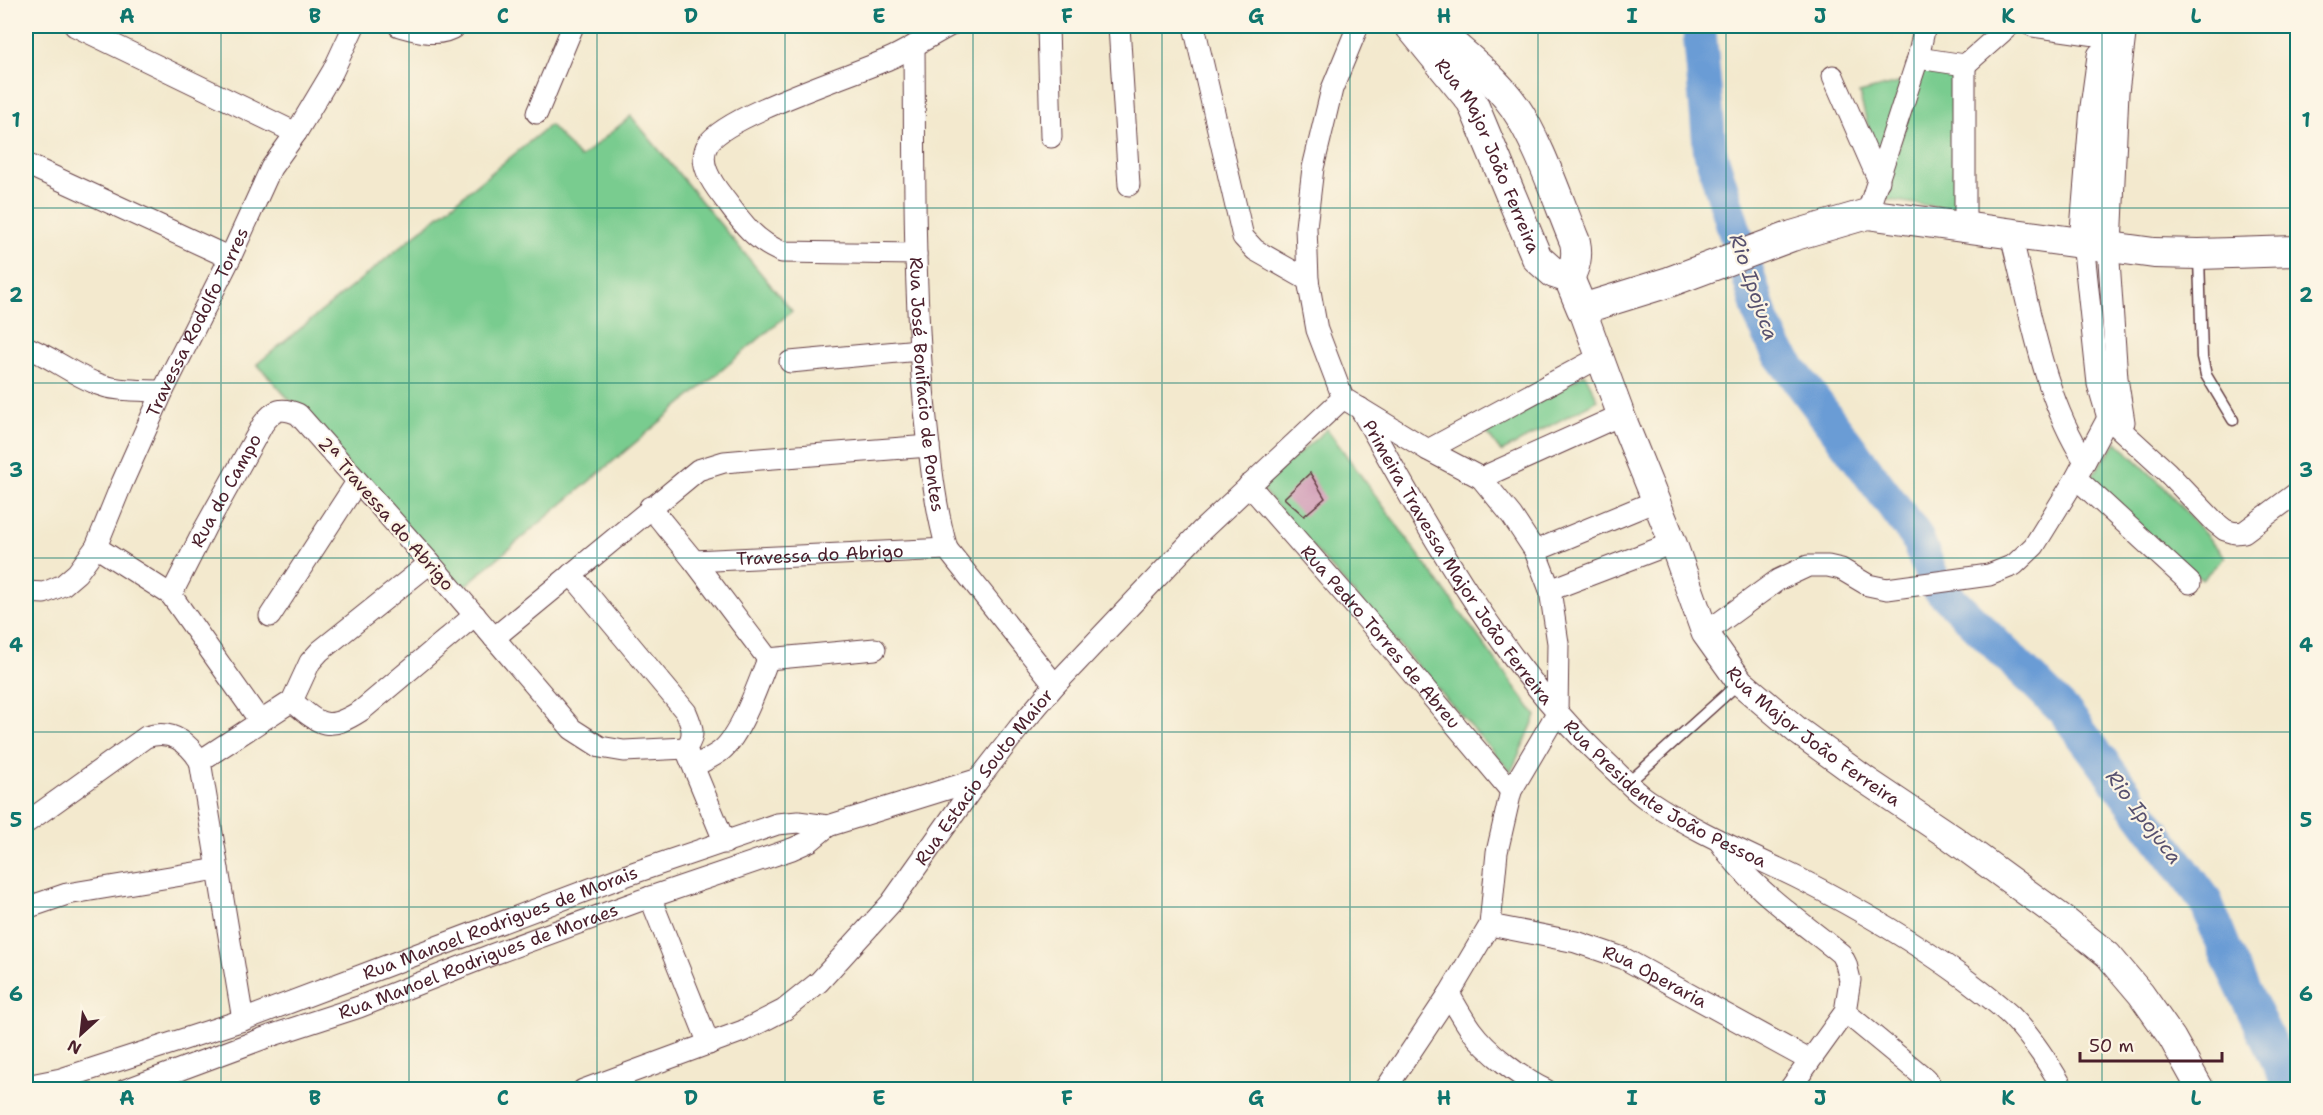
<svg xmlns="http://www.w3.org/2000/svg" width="2323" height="1115" viewBox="0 0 2323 1115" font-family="'Shantell Sans',sans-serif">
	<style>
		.green { fill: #79cc8f; stroke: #62765d; stroke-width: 1.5 }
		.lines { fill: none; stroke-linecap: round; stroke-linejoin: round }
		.river { stroke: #6a9cd5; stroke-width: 34 }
		.building { fill: #cb91b0 }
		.service-casing { stroke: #633d43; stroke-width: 13 }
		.minor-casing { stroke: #633d43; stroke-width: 23 }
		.tertiary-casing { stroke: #633d43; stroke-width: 29 }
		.secondary-casing { stroke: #633d43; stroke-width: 32 }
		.service { stroke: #fff; stroke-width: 10 }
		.minor { stroke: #fff; stroke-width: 21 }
		.tertiary { stroke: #fff; stroke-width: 27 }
		.secondary { stroke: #fff; stroke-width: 30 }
		.grid { fill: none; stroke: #0f766e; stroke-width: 1.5; stroke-opacity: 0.55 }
		.labels { text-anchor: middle; stroke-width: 4.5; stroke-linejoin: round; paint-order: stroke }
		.street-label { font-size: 18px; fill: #4a1f2b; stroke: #fcf5e5 }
		.water-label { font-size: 20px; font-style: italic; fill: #57516f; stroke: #fcf5e5 }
		.neatline { fill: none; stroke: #0f766e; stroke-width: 2 }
		.grid-label { font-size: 20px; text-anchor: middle; font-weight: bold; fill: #0f766e }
	</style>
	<rect width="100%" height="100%" fill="#fcf5e5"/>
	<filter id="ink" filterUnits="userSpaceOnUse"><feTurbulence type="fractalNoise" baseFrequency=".0167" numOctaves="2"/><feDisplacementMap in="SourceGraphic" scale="12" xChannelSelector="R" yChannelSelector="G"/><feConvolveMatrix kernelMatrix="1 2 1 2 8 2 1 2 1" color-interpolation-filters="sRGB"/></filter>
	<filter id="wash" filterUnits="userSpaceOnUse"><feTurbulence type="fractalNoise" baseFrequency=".008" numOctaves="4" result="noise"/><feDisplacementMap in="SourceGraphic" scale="24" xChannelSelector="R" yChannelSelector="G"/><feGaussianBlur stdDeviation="1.35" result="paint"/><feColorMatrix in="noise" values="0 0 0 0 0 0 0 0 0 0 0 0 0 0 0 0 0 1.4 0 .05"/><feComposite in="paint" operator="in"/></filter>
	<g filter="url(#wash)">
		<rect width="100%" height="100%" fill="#f3e9ce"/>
		<!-- green -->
		<g class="green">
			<polygon points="1923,69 1959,77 1957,210 1882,199"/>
			<polygon points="1902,82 1879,166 1859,93"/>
			<polygon points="631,116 792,311 461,589 257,364 550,125 580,158"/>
			<polygon points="1585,374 1598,400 1501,452 1486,432"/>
			<polygon points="1327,429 1536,716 1511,772 1260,487"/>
			<polygon points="2117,442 2164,487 2225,557 2202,579 2087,483"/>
		</g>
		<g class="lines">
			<!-- river -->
			<g class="river">
				<polyline points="1699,26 1710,151 1761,317 1777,351 1916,536 1932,576"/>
				<polyline points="1937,586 2066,713 2205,900 2230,962 2292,1090"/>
			</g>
		</g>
		<g id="blocks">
			<!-- building -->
			<polygon class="building" points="1310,473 1325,498 1304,516 1284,498"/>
		</g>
	</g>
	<g filter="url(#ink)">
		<use href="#blocks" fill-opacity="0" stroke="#633d43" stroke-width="1.5"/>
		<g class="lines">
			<!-- service casing -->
			<g class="service-casing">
				<g id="service">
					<polyline points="2199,257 2202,357 2206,375 2233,420"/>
					<polyline points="1628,783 1740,682"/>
				</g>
			</g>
			<!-- minor casing -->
			<g class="minor-casing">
				<g id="minor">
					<polyline points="75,26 296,133"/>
					<path d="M399 26C417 31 439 38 456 26"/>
					<polyline points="1048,26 1051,137"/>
					<polyline points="1119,26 1129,185"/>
					<polyline points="1194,26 1243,237 1255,250 1308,280"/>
					<polyline points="1358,26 1332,89 1313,168 1306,227 1308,280 1317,330 1343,398 1428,450 1481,478 1512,516 1535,551 1550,590 1558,643 1557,713"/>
					<polyline points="2033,26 2103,36 2121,37"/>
					<path id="s1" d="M914 46C915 167 913 289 925 410 930 456 934 503 947 549L1055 685"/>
					<polyline points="1918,58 1965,65 2009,26"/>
					<polyline points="1833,76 1879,181"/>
					<polyline points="537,113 573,26"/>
					<polyline points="26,164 230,258"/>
					<polyline points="1867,214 1918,58 1925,26"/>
					<polyline points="1965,228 1965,65"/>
					<path d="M2010 232C2030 307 2042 395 2085 461"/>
					<polyline points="2083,242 2098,384 2108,418 2167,472 2215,522 2225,530 2235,533 2244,532 2298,492"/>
					<polyline points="2108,246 2117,378 2124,422"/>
					<path d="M916 254 782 252C754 241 740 220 723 197 712 183 697 162 708 144 726 115 856 74 893 57 912 48 930 36 949 26"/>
					<path d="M26 347C50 356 69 372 93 382 114 392 140 390 163 391"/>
					<polyline points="790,362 919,350"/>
					<path id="s2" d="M1360 408C1429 531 1503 667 1607 763 1620 775 1633 790 1648 800 1695 832 1749 854 1800 879 1857 908 1912 940 1964 978 1980 990 1996 1002 2011 1016 2032 1037 2049 1064 2064 1090"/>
					<polyline points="1428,450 1600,357"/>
					<polyline points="1481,478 1621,415"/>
					<polyline points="2076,478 2190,583"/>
					<path id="s3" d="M1249 485 1369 622 1511 791"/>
					<path d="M650 507 694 561 768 659C759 682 741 734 722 750 714 757 703 761 694 766"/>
					<polyline points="96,547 171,595 260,721"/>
					<polyline points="1535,551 1656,501"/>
					<path id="s4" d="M694 561 947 549"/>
					<path d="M571 574 686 712C692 726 696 735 686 748"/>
					<polyline points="1550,590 1673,543"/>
					<path id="s5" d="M26 592 44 593 63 585 77 573 96 547 122 483 163 391 230 258 271 168 296 133 333 71 354 26"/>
					<path id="s6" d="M171 595 205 528 263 424C274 409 282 407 298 414L430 563 572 729 600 747 624 751 686 748"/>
					<polyline points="270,616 357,482"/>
					<polyline points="1705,633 1778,580 1808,566 1828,566 1841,569 1868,585 1887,589 1989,575 2014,565 2034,546 2076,478 2108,418 2121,410"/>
					<polyline points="494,638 698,470 724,462 747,460 929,446"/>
					<polyline points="768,659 875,649"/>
					<path d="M292 701C321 726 328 732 362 710L475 615"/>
					<polyline points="292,701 310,662 320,651 430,563"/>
					<polyline points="688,754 725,843"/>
					<polyline points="200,761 292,701"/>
					<path d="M26 823 146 737C170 729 187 741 200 761L243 1020"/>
					<path d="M1719 841C1750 888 1798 919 1841 954L1846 964 1850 980 1845 1012 1789 1090"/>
					<polyline points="650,897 709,1044"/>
					<polyline points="26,908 67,894 218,869"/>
					<path id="s7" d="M1490 925 1576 942 1623 958 1809 1060"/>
					<path d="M1449 994C1456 1006 1463 1019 1471 1030 1487 1052 1522 1079 1546 1090"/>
					<polyline points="1845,1012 1925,1078 1933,1090"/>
					<path id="s8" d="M26 1086 61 1079 243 1020 630 874 777 824 798 822 828 826 979 779"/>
					<path id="s9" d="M125 1090 270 1036 359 1007 491 955 639 901 792 849 810 841 828 826"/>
					<path id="s10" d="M583 1090 743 1031 784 1010 819 982 891 903 979 779 1018 729 1055 685 1201 531 1343 398"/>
					<polyline points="1385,1090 1449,994 1490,925 1497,852 1511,791 1557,713"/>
				</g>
			</g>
			<!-- tertiary casing -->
			<g class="tertiary-casing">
				<g id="tertiary">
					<polyline points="2083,242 2094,107 2101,56"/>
					<polyline points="2108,246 2115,92 2123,26"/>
					<path id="s11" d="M1582 309 1621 415 1673 543 1705 633 1740 682 1798 731 1864 779 1952 838 2062 918 2108 955 2141 994 2172 1038 2201 1090"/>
				</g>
			</g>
			<!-- secondary casing -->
			<g class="secondary-casing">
				<g id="secondary">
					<path id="s12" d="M1410 26 1472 102 1537 258 1554 273 1569 278 1582 309 1669 282 1792 236 1867 214 2154 253 2199 254 2298 251"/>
					<path d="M1431 26C1459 51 1492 75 1514 106 1539 142 1558 201 1575 242 1578 256 1575 266 1569 278"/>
				</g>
			</g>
			<!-- service -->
			<use href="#service" class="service"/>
			<!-- minor -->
			<use href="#minor" class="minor"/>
			<!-- tertiary -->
			<use href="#tertiary" class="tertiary"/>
			<!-- secondary -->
			<use href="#secondary" class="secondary"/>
		</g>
	</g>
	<!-- grid -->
	<path class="grid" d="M221 26V1090M409 26V1090M597 26V1090M785 26V1090M973 26V1090M1162 26V1090M1350 26V1090M1538 26V1090M1726 26V1090M1914 26V1090M2102 26V1090M26 208H2298M26 383H2298M26 558H2298M26 732H2298M26 907H2298"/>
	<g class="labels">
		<!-- street labels -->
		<g class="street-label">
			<text dy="6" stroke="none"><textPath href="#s12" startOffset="153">Rua Major João Ferreira</textPath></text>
			<text dy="6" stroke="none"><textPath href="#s5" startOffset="336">Travessa Rodolfo Torres</textPath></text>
			<text dy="6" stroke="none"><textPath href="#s1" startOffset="339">Rua José Bonifacio de Pontes</textPath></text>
			<text dy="6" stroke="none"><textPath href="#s6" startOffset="118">Rua do Campo</textPath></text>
			<text transform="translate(386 514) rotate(49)" y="6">2ª Travessa do Abrigo</text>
			<text dy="6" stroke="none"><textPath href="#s4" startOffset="126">Travessa do Abrigo</textPath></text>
			<text dy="6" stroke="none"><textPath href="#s2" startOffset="183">Primeira Travessa Major João Ferreira</textPath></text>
			<text dy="6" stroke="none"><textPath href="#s3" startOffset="201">Rua Pedro Torres de Abreu</textPath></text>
			<text dy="6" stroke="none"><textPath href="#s11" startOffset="498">Rua Major João Ferreira</textPath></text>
			<text dy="6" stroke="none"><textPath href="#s10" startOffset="525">Rua Estacio Souto Maior</textPath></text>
			<text dy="6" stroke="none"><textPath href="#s2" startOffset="500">Rua Presidente João Pessoa</textPath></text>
			<text dy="6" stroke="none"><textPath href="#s8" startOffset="502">Rua Manoel Rodrigues de Morais</textPath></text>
			<text dy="6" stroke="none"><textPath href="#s9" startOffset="376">Rua Manoel Rodrigues de Moraes</textPath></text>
			<text dy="6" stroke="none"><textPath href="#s7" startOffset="174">Rua Operaria</textPath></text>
		</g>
		<!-- water labels -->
		<g class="water-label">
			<text transform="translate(1754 287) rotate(71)" y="7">Rio Ipojuca</text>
			<text transform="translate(2144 817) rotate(53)" y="7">Rio Ipojuca</text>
		</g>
	</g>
	<!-- margin -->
	<rect width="2323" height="1115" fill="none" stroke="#fcf5e5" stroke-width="66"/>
	<!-- north arrow -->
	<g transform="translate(81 1034) rotate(207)" stroke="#fcf5e5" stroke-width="4.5" paint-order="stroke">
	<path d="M0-4.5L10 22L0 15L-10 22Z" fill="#4a1f2b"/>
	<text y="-9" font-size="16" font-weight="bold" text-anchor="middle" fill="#4a1f2b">N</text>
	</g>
	<!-- scale -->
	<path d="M2080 1052v9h142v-9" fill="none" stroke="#4a1f2b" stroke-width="3"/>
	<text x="2089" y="1052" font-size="18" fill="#4a1f2b" stroke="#fcf5e5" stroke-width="4.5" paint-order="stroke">50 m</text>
	<rect x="33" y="33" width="2257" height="1049" class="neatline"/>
	<g class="grid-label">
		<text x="127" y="23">A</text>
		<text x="315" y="23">B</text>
		<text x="503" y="23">C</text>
		<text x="691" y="23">D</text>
		<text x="879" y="23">E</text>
		<text x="1067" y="23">F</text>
		<text x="1256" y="23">G</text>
		<text x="1444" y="23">H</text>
		<text x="1632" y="23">I</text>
		<text x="1820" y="23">J</text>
		<text x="2008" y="23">K</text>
		<text x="2196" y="23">L</text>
		<text x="16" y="127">1</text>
		<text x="2306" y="127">1</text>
		<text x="16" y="302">2</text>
		<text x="2306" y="302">2</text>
		<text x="16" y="477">3</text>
		<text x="2306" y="477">3</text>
		<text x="16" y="652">4</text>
		<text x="2306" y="652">4</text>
		<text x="16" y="827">5</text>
		<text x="2306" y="827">5</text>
		<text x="16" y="1001">6</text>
		<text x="2306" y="1001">6</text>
		<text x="127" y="1105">A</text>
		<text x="315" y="1105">B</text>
		<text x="503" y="1105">C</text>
		<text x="691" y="1105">D</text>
		<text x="879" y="1105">E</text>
		<text x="1067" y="1105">F</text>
		<text x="1256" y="1105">G</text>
		<text x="1444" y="1105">H</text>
		<text x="1632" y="1105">I</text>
		<text x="1820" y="1105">J</text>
		<text x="2008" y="1105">K</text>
		<text x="2196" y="1105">L</text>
	</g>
</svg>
